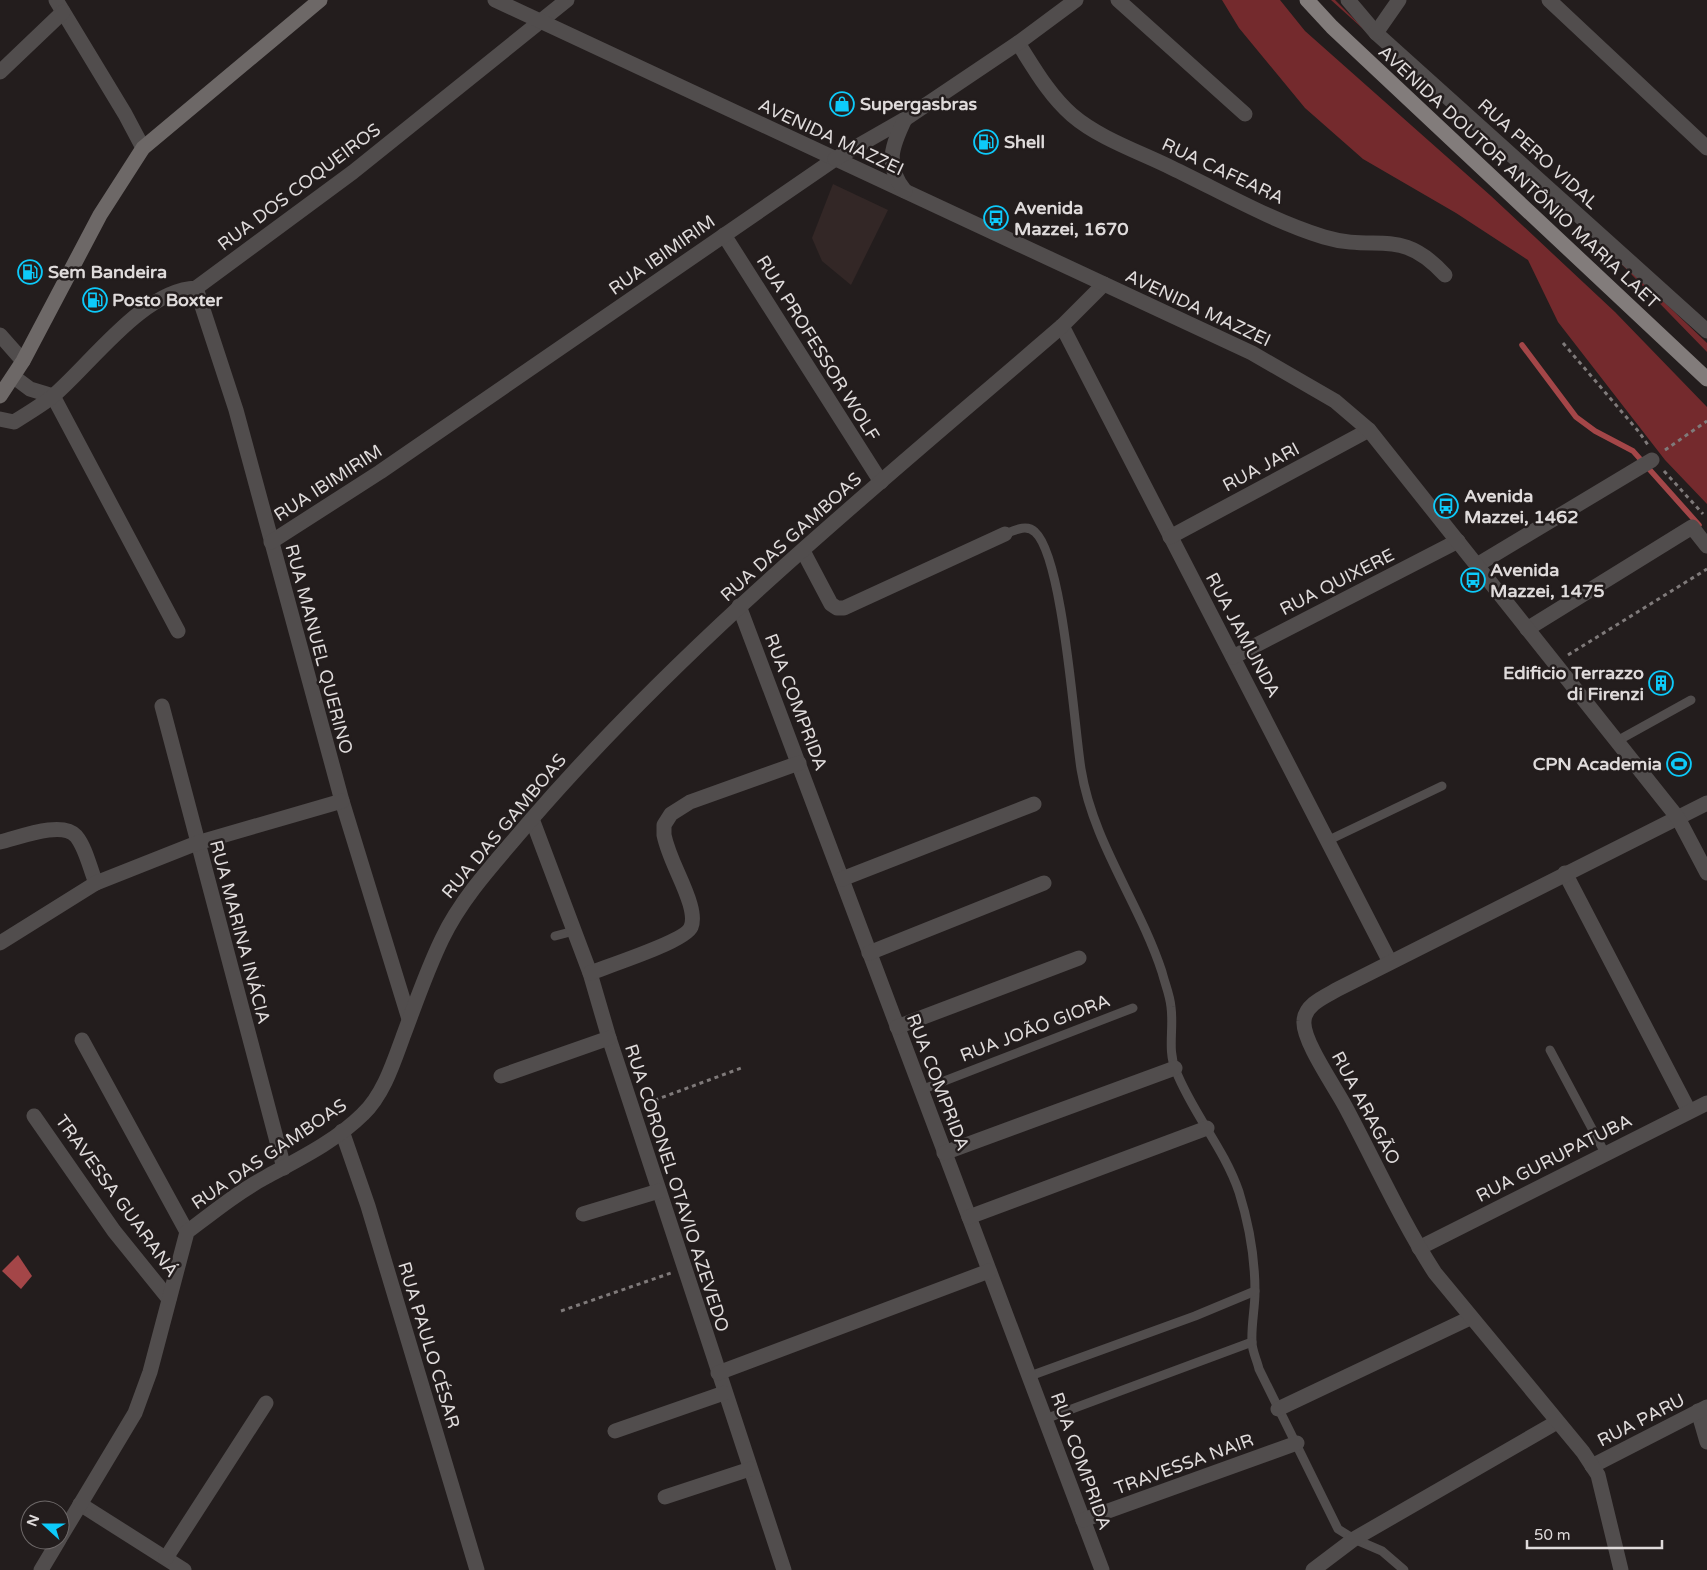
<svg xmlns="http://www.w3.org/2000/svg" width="1707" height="1570" viewBox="0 0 1707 1570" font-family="'Varela Round',sans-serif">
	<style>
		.built { fill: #332726 }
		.green { fill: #742a2d }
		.water { fill: #a44648 }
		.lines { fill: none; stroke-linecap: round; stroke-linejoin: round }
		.stream { stroke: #a44648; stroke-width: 5.5 }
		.path { stroke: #7f7a7a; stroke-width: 3; stroke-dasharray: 4 4; stroke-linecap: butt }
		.service { stroke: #514d4d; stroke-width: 9 }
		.minor { stroke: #514d4d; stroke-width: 15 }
		.tertiary { stroke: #514d4d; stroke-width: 15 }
		.secondary { stroke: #6d6867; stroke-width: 15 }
		.primary { stroke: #827c7b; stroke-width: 15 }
		.labels { text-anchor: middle; stroke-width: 5; stroke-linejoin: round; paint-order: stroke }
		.poi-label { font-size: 18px; font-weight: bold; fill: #dfdbdb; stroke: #231d1d; text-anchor: start }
		.street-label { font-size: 18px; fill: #dfdbdb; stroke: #231d1d }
	</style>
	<rect width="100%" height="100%" fill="#231d1d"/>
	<!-- built -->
	<polygon class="built" points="833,184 888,210 851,285 822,261 812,238"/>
	<!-- green -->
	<g class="green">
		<polygon points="1222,0 1280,0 1305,31 1491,196 1615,312 1707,407 1707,504 1665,460 1558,322 1528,260 1456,213 1363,159 1305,108 1239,28"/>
		<polygon points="1331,0 1335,0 1356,21 1534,178 1707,343 1707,352 1596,238"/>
	</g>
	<!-- water -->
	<polygon class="water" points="18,1255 32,1276 21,1289 2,1271"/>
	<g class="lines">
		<!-- stream -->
		<polyline class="stream" points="1522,345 1576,417 1595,431 1633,451 1699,525"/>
		<!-- path -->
		<g class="path">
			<polyline points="1563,343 1639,432 1648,445"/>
			<polyline points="1665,450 1707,421"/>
			<polyline points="1664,471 1703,514"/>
			<polyline points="1568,655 1707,569"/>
			<polyline points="647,1103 744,1067"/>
			<polyline points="561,1311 671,1273"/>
		</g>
		<!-- service -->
		<g class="service">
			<path d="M1005 534C1015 530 1027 524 1035 532 1063 557 1074 725 1081 769 1093 843 1139 902 1162 972 1165 984 1170 995 1171 1007 1174 1029 1167 1050 1176 1071 1193 1114 1224 1148 1239 1192 1249 1224 1255 1259 1255 1292 1255 1308 1251 1326 1252 1342 1252 1351 1257 1360 1259 1369L1338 1529 1354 1539 1382 1551 1404 1570"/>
			<polyline points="1617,741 1691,700"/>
			<polyline points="1329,840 1442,786"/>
			<polyline points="555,936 574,931"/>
			<polyline points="1550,1050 1605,1153"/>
			<polyline points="921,1090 1133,1008"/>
			<polyline points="1030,1376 1195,1316 1255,1291"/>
			<polyline points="1045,1419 1252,1342"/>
		</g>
		<!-- minor -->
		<g class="minor">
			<polyline points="56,0 125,114 143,148"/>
			<polyline points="1118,0 1245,114"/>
			<polyline points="1348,0 1376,33 1707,331"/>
			<polyline points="1549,0 1707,148"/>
			<polyline points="1376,33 1399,0"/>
			<path d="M1018 43C1034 68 1049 95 1072 115 1100 139 1140 152 1172 168 1222 192 1272 221 1324 237 1378 253 1400 226 1445 275"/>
			<polyline points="0,72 63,12"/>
			<polyline points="724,235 881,482"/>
			<polyline points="196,288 236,410 342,801 409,1019"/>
			<polyline points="1062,326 1390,962"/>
			<polyline points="0,335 23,361"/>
			<polyline points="14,377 30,389 53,396"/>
			<polyline points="53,396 178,631"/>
			<path d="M0 419 14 422C27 414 40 406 52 397 91 364 143 290 196 288L353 172 567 0"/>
			<polyline points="1170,537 1369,430"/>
			<polyline points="271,542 380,472 835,159"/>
			<polyline points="803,551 831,604 837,608 844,608 1005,534"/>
			<polyline points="1477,565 1652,460"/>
			<polyline points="739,606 1102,1570"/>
			<polyline points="1527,629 1692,527 1707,546"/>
			<polyline points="1233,657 1458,541"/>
			<polyline points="162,706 284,1168"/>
			<polyline points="532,819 590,973 609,1038 784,1570"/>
			<path d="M0 842C18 838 62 820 76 836 86 848 90 869 96 883"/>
			<polyline points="1565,873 1689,1111"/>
			<polyline points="842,879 1034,804"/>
			<polyline points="0,943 96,883 197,843 342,801"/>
			<polyline points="869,953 1044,883"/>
			<path d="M590 973C608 966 686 941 691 927 694 920 692 911 690 904 683 880 669 859 664 835V825L671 814 690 802 799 763"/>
			<polyline points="897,1027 1079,958"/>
			<polyline points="82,1040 187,1232"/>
			<polyline points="501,1076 609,1038"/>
			<polyline points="34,1116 114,1231 169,1299"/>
			<polyline points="342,1131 368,1206 477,1570"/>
			<polyline points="944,1153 1175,1068"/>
			<polyline points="583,1214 659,1191"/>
			<polyline points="969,1217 1207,1128"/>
			<polyline points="1419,1248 1707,1103"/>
			<polyline points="718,1373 989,1271"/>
			<polyline points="1278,1409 1470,1318"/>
			<polyline points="1698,1411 1707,1442"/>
			<polyline points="615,1431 724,1393"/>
			<polyline points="1592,1466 1707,1407"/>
			<polyline points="665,1497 750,1469"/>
			<polyline points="80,1504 184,1570"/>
			<polyline points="1083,1520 1297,1443"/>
			<path d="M60 1538 135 1413 150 1372 187 1232C212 1213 238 1192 266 1177 299 1159 336 1141 363 1114 384 1094 394 1061 404 1034 416 1002 427 970 442 939 463 895 499 858 530 821 689 637 879 484 1062 326L1104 284"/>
			<polyline points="166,1558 266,1403"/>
			<polyline points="41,1570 59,1540"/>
			<polyline points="1313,1570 1354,1539 1557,1422"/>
			<path d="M1621 1570 1598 1475 1583 1452 1435 1273C1401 1220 1375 1162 1345 1106 1335 1087 1302 1040 1304 1021 1305 1004 1326 996 1338 989L1707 803"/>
		</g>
		<!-- tertiary -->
		<g class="tertiary">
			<polyline points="495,0 1252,353 1335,401 1369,430 1678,818 1707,873"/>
			<polyline points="835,159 905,119 1018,43 1076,0"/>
			<path d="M905 191C884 165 892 146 905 119"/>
		</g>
		<!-- secondary -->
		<polyline class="secondary" points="0,396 23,361 100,215 143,148 320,0"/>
		<!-- primary -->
		<polyline class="primary" points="1307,0 1332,27 1707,379"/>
	</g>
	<!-- icons -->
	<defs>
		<g id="shop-ring" transform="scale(1.25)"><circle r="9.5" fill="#231d1d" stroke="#0dcafa" stroke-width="1.5"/><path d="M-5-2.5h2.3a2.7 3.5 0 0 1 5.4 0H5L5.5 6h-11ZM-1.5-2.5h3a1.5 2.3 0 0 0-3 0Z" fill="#0dcafa"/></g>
		<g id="fuel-ring" transform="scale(1.25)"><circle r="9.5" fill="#231d1d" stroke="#0dcafa" stroke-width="1.5"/><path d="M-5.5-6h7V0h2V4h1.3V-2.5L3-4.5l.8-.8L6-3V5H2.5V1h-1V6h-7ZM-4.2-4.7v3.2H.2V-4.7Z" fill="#0dcafa"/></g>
		<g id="bus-ring" transform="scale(1.25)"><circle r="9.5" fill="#231d1d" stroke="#0dcafa" stroke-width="1.5"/><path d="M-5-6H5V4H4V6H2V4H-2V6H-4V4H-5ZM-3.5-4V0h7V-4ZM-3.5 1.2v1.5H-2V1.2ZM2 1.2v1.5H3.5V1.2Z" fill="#0dcafa"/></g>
		<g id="building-ring" transform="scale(1.25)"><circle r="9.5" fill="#231d1d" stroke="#0dcafa" stroke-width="1.5"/><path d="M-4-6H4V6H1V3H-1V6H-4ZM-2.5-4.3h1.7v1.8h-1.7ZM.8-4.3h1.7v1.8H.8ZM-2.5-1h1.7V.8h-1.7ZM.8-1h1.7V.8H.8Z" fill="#0dcafa"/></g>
		<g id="stadium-ring" transform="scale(1.25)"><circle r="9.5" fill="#231d1d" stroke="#0dcafa" stroke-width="1.5"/><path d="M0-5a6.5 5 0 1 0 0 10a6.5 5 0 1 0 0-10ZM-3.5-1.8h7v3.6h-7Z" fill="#0dcafa"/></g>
	</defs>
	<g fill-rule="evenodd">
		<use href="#shop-ring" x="842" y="104"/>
		<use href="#fuel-ring" x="986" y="142"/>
		<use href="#bus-ring" x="996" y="218"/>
		<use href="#fuel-ring" x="30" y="272"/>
		<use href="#fuel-ring" x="95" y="300"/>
		<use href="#bus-ring" x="1446" y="506"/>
		<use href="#bus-ring" x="1473" y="580"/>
		<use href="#building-ring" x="1661" y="683"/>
		<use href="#stadium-ring" x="1679" y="764"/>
	</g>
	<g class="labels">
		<!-- poi labels -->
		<g class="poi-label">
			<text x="860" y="110">Supergasbras</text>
			<text x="1004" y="148">Shell</text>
			<text x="1014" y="214">Avenida<tspan x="1014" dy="21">Mazzei, 1670</tspan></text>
			<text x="48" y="278">Sem Bandeira</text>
			<text x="112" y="306">Posto Boxter</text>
			<text x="1464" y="502">Avenida<tspan x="1464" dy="21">Mazzei, 1462</tspan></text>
			<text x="1490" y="576">Avenida<tspan x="1490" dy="21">Mazzei, 1475</tspan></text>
			<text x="1644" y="679" text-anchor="end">Edificio Terrazzo<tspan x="1644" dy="21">di Firenzi</tspan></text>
			<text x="1662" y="770" text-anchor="end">CPN Academia</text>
		</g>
		<!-- street labels -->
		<g class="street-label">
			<text transform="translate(831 137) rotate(25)" y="6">AVENIDA MAZZEI</text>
			<text transform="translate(1538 154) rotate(42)" y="6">RUA PERO VIDAL</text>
			<text transform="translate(1223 171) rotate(25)" y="6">RUA CAFEARA</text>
			<text transform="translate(1519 177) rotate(43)" y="6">AVENIDA DOUTOR ANTÔNIO MARIA LAET</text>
			<text transform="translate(299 187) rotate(-37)" y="6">RUA DOS COQUEIROS</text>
			<text transform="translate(662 255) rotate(-35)" y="6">RUA IBIMIRIM</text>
			<text transform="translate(1198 308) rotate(25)" y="6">AVENIDA MAZZEI</text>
			<text transform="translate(818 348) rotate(58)" y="6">RUA PROFESSOR WOLF</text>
			<text transform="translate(1261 467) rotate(-28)" y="6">RUA JARI</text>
			<text transform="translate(328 483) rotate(-33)" y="6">RUA IBIMIRIM</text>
			<text transform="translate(791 537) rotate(-42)" y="6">RUA DAS GAMBOAS</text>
			<text transform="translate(1337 582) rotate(-27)" y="6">RUA QUIXERE</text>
			<text transform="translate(1243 635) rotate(62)" y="6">RUA JAMUNDA</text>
			<text transform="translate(319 649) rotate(75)" y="6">RUA MANUEL QUERINO</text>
			<text transform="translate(796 702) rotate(69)" y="6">RUA COMPRIDA</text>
			<text transform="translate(504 826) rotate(-50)" y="6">RUA DAS GAMBOAS</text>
			<text transform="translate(240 932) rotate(75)" y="6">RUA MARINA INÁCIA</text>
			<text transform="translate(1035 1028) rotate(-21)" y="6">RUA JOÃO GIORA</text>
			<text transform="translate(938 1082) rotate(69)" y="6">RUA COMPRIDA</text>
			<text transform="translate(1366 1108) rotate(62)" y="6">RUA ARAGÃO</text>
			<text transform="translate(269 1154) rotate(-34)" y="6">RUA DAS GAMBOAS</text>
			<text transform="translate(1554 1158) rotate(-27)" y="6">RUA GURUPATUBA</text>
			<text transform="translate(677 1188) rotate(72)" y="6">RUA CORONEL OTAVIO AZEVEDO</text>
			<text transform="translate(117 1196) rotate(54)" y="6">TRAVESSA GUARANÁ</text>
			<text transform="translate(429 1345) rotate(73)" y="6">RUA PAULO CÉSAR</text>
			<text transform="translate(1641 1420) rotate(-27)" y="6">RUA PARU</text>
			<text transform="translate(1081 1461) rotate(70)" y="6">RUA COMPRIDA</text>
			<text transform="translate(1184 1464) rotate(-20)" y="6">TRAVESSA NAIR</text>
		</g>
	</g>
	<!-- north arrow -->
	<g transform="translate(45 1525) rotate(291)"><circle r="24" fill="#231d1d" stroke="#6e6969"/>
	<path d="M0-4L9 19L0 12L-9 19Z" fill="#0dcafa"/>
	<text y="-8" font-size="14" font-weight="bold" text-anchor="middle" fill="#dfdbdb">N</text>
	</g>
	<!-- scale -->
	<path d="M1527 1540v8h135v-8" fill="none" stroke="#dfdbdb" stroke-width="2.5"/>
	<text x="1534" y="1540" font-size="15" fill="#dfdbdb" stroke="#231d1d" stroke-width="4" paint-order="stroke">50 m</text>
</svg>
